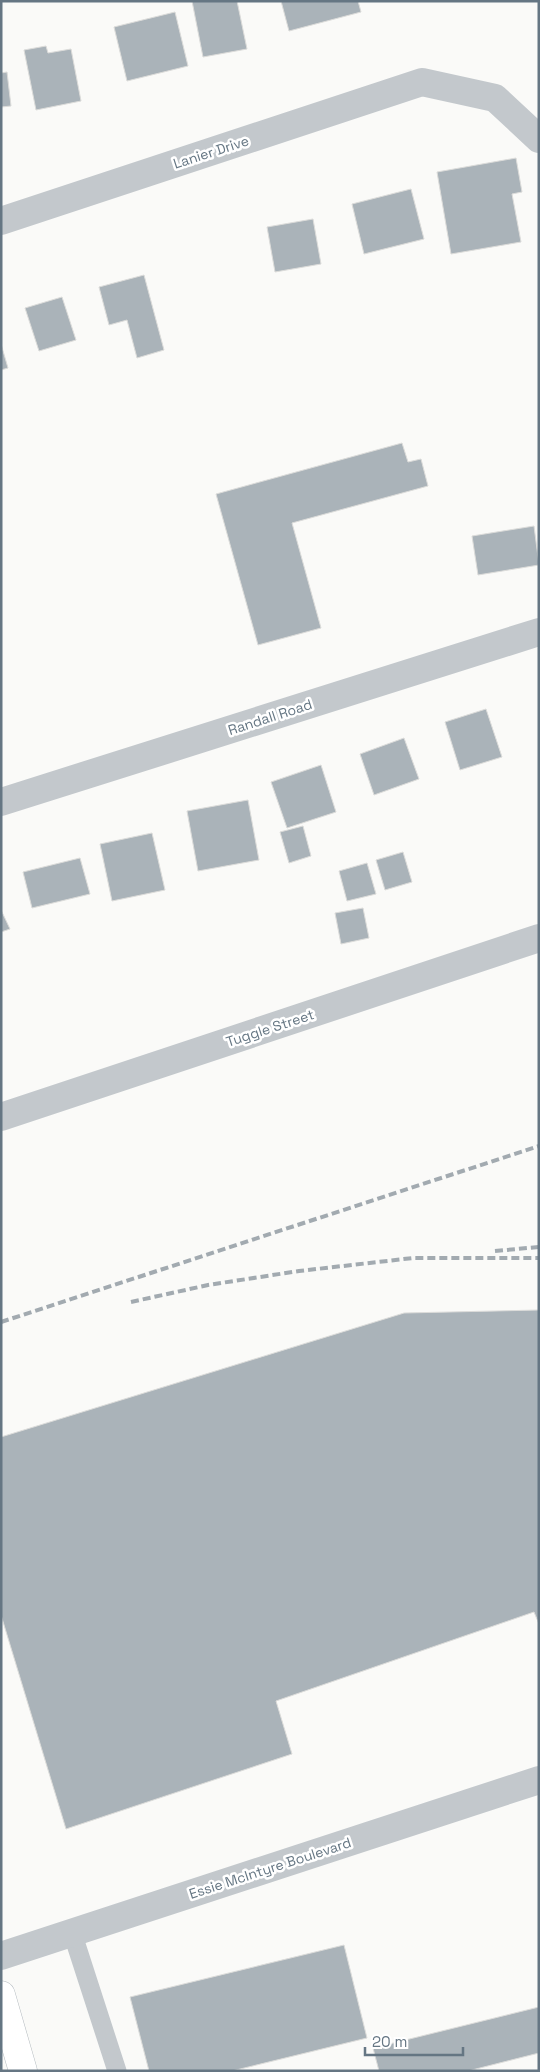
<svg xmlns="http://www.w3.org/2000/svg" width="540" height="2072" viewBox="0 0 540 2072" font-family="'Space Grotesk',sans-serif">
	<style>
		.building { fill: #aab3b9; stroke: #dcdcda }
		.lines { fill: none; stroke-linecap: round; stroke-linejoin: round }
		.secondary-casing { stroke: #b3babf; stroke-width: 29 }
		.lane { stroke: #c3c8cc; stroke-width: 19 }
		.street { stroke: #c3c8cc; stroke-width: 28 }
		.secondary { stroke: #fff; stroke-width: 28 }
		.rail { stroke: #a2aab0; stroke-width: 4; stroke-dasharray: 8 4; stroke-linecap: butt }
		.labels { text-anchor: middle; stroke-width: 5; stroke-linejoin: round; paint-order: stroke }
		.street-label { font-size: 14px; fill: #657683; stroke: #fff }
	</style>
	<rect width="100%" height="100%" fill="#fafaf8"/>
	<!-- building -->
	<g class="building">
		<polygon points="192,1 237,1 247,49 203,57"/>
		<polygon points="281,1 358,1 361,12 289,31"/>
		<polygon points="175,12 188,66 127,81 114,27"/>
		<polygon points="46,46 48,53 71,49 81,101 36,110 24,50"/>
		<polygon points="7,72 11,106 1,107 1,73"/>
		<polygon points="516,158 522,192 512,194 521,242 451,254 437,172"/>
		<polygon points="411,189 424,239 364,254 352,204"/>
		<polygon points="313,219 321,264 275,272 267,227"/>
		<polygon points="144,275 164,350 137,358 127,320 109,325 99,287"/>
		<polygon points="62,297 76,340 39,351 25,308"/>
		<polygon points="1,344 8,368 1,370"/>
		<polygon points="402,443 408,462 421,459 428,486 292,523 321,628 258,645 216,494"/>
		<polygon points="534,526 539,565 478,575 472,536"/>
		<polygon points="486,709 502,757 460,770 445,722"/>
		<polygon points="404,738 419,779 374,795 360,754"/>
		<polygon points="321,765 336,812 287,828 271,782"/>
		<polygon points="248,800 259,860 198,871 187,811"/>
		<polygon points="303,826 311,856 289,863 280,832"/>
		<polygon points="152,833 165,890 112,901 100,844"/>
		<polygon points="403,852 412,882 385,890 376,860"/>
		<polygon points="80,858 90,894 32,908 23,872"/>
		<polygon points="367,863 376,894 347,901 339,871"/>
		<polygon points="363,908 369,938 341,944 335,913"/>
		<polygon points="1,910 10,929 1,932"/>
		<polygon points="539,1310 539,1624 534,1612 276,1701 292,1754 66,1829 1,1615 1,1437 404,1313"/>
		<polygon points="344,1945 367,2038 232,2071 149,2071 130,1997"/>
		<polygon points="539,2007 539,2053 468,2071 379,2071 373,2048"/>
	</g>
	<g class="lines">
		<!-- secondary casing -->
		<g class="secondary-casing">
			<polyline id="secondary" points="1,1995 23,2071"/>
		</g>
		<!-- lane -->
		<polyline class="lane" points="72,1932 117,2071"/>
		<!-- street -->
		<g class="street">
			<polyline points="1,221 422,82 495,98 539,139"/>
			<polyline points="1,802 539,632"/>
			<polyline points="1,1117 539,938"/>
			<polyline points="1,1956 539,1780"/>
		</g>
		<!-- secondary -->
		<use href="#secondary" class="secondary"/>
		<!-- rail -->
		<g class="rail">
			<polyline points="495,1251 539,1247"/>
			<polyline points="131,1302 208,1285 299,1271 413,1258 539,1258"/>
			<polyline points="1,1322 539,1146"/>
		</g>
	</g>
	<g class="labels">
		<!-- street labels -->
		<g class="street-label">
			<text transform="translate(211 152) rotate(-18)" y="5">Lanier Drive</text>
			<text transform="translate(270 717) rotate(-18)" y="5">Randall Road</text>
			<text transform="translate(270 1028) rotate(-18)" y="5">Tuggle Street</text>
			<text transform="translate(270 1868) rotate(-18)" y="5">Essie McIntyre Boulevard</text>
		</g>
	</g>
	<!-- border -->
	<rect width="540" height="2072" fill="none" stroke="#657683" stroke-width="5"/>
	<!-- scale -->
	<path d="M365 2047v8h98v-8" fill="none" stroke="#657683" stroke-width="2.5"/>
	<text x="372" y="2047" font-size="15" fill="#657683" stroke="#ffffff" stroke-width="4" paint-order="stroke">20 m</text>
</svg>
